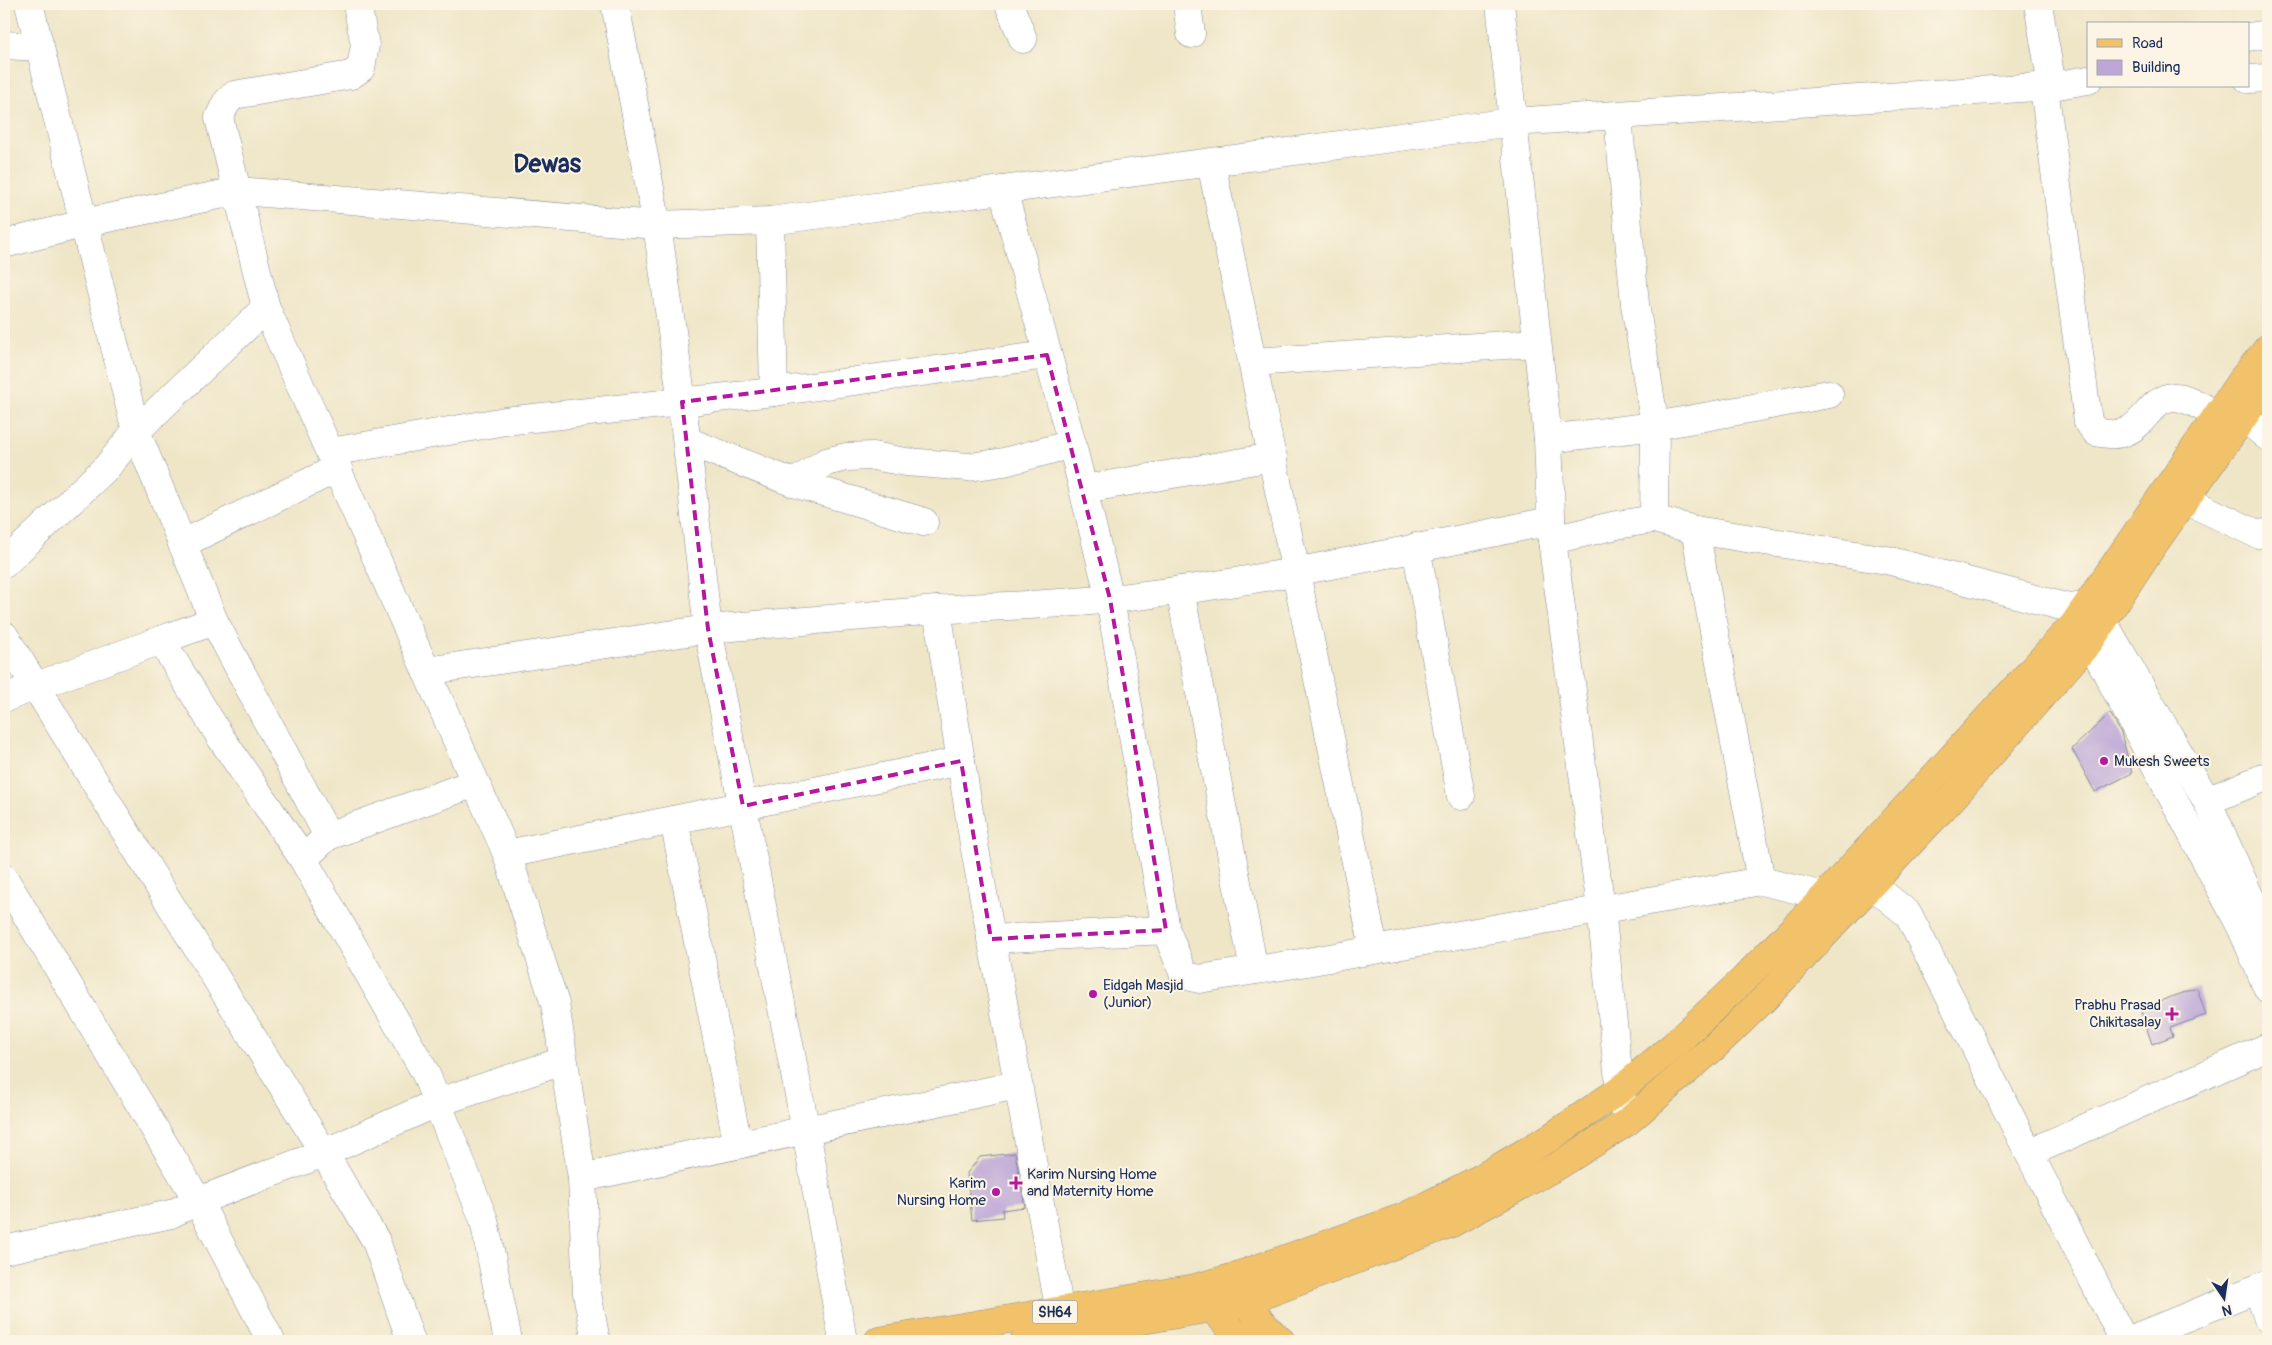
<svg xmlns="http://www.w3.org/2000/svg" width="2272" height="1345" viewBox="0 0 2272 1345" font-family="Pangolin,sans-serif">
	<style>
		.building { fill: #bda7d7 }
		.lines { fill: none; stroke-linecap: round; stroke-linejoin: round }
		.minor-casing { stroke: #858a93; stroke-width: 29 }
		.major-casing { stroke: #858a93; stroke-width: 29 }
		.minor { stroke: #fff; stroke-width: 28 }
		.major { stroke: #f2c26a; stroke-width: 28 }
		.marked { fill: none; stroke: #b5179e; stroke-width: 4; stroke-dasharray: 10 6; stroke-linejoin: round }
		.poi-dot { fill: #b5179e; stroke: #fcf5e5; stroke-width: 2 }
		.labels { text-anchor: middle; stroke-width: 4; stroke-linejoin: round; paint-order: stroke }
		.shield { fill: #fcf5e5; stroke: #5e6a86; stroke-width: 1 }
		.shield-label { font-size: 14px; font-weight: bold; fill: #1b2f5e }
		.poi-label { font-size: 15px; fill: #1b2f5e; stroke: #fcf5e5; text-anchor: start }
		.town-label { font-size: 25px; font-weight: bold; fill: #1b2f5e; stroke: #fcf5e5 }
	</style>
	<rect width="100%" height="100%" fill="#fcf5e5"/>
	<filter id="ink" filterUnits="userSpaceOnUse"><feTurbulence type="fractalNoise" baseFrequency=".02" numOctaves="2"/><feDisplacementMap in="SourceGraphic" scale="10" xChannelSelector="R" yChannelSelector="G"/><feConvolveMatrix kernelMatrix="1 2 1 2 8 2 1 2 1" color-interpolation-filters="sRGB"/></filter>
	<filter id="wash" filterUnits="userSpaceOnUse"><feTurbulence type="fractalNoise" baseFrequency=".0096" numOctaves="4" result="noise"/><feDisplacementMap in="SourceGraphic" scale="20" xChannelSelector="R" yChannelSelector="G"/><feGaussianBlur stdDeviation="1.12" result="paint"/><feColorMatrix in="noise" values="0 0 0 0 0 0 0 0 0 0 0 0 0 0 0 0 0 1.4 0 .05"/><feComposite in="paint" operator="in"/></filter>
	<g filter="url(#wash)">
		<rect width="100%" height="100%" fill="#efe6c8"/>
		<g id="blocks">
			<!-- building -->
			<g class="building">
				<polygon points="2110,713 2121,733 2132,773 2095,792 2072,749"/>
				<polygon points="2197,988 2206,1015 2170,1028 2173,1036 2152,1044 2140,1008"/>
				<polygon points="1015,1153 1025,1207 1002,1210 1003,1217 972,1220 967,1173 980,1157"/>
			</g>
		</g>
	</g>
	<g filter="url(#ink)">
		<use href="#blocks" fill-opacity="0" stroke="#858a93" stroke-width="1"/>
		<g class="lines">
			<!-- minor casing -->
			<g class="minor-casing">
				<g id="minor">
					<polyline points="29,4 136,431 214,621 161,640"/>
					<polyline points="357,4 365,45 361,68 351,75 234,95 226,103 219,118 266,308 507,854 555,1004 582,1178 587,1293 596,1341"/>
					<polyline points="615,4 657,225 682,402 708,629 806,1131 843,1341"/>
					<polyline points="1009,4 1023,39"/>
					<polyline points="1187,4 1191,34"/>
					<polyline points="1500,4 1548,439 1552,540 1601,909 1620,1090 1627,1122"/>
					<polyline points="2038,4 2052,86"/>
					<polyline points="2248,37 2268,34"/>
					<polyline points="4,45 40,47"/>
					<polyline points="2248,79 2268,78"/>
					<path d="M2044 87 2088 422 2096 432C2107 434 2117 436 2127 431 2145 424 2152 397 2174 397 2188 397 2205 409 2217 415"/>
					<polyline points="1618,116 1635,304 1655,426 1654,519"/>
					<polyline points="1211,163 1374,949"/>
					<polyline points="1003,190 1072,444 1110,599 1166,930"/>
					<polyline points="770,221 774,392"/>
					<polyline points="4,244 98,220 238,191 657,225 770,221 1512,122 2052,86 2088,80"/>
					<polyline points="1253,362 1537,343"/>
					<polyline points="2243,417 2268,437"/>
					<polyline points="1548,439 1655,426 1829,394"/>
					<polyline points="687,441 794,483 924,522"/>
					<polyline points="331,452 505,421 774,392 1047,355"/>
					<polyline points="794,483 826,462 846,457 873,456 906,462 969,467 1004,462 1072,444"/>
					<polyline points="1084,489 1273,457"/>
					<polyline points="2186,500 2257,534 2268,533"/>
					<polyline points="1695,530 1761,881"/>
					<polyline points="1552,540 1617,525 1654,519 1695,530 1887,560 2069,608 2087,606 2102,620 2207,801 2268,938"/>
					<polyline points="182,544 338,468"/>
					<polyline points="1416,547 1461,796"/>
					<polyline points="4,564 107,467 136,431 266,308"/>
					<polyline points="1180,590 1254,970"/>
					<path d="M937 610C995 606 1054 605 1111 599 1259 583 1405 550 1551 521"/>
					<polyline points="214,621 328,836 303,859"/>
					<polyline points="2074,624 2090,641 2241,927 2268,989"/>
					<polyline points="4,635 324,1153 376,1241 411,1341"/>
					<polyline points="426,671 708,629 937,610 974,844 1060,1312"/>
					<polyline points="4,698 161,640 221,738 303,859 425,1072 484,1220 508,1341"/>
					<polyline points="2207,801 2268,776"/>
					<polyline points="674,820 738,1145"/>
					<polyline points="328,836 475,783"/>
					<polyline points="507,854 961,761"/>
					<polyline points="4,878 198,1201 271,1341"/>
					<polyline points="1872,885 1908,914 2124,1341"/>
					<polyline points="991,939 1166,930 1184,975 1199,979 1307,962 1761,881 1825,896"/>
					<polyline points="2029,1153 2268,1047"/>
					<polyline points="582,1178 1017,1085"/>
					<polyline points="4,1250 171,1214 198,1201 324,1153 439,1102 563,1061"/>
					<polyline points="2258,1289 2268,1319"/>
					<polyline points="2127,1341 2268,1284"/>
				</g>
			</g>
			<!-- major casing -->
			<g class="major-casing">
				<g id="major">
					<path d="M1237 1288C1249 1308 1263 1326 1281 1341"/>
					<polyline points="1203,1298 1242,1341"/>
					<polyline points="878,1341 1195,1288 1231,1278 1404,1217 1481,1178 1551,1137 1620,1090 1673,1046 1744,979 1825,896 2074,624 2240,382 2268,348"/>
					<polyline points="1024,1341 1245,1302 1452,1223 1559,1165 1627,1122 1713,1048 1765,998 1956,794 2090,641 2145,557 2268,382"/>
				</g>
			</g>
			<!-- minor -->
			<use href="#minor" class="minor"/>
			<!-- major -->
			<use href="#major" class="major"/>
		</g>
	</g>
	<!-- marked area -->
	<path class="marked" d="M1047 355 1110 599 1166 930 991 939 961 761 743 806 708 629 682 402Z"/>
	<!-- markers -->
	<g class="poi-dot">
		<circle cx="2104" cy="761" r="5"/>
		<circle cx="1093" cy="994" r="5"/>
		<path d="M2169.5 1006.5h5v5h5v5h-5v5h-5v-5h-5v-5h5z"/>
		<path d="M1013.5 1175.5h5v5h5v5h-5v5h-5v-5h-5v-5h5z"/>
		<circle cx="996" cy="1192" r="5"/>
	</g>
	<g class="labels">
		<!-- shield labels -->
		<rect class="shield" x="1032.5" y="1300.5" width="45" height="23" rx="4"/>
		<g class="shield-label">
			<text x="1055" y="1317">SH64</text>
		</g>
		<!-- poi labels -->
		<g class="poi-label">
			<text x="2114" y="766">Mukesh Sweets</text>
			<text x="1103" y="990">Eidgah Masjid<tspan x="1103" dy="17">(Junior)</tspan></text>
			<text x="2161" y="1010" text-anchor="end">Prabhu Prasad<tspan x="2161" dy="17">Chikitasalay</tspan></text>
			<text x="1027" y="1179">Karim Nursing Home<tspan x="1027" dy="17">and Maternity Home</tspan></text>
			<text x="986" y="1188" text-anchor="end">Karim<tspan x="986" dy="17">Nursing Home</tspan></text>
		</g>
		<!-- town labels -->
		<g class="town-label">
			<text x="547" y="172">Dewas</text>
		</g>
	</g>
	<!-- margin -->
	<rect width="2272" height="1345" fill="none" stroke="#fcf5e5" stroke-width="20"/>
	<!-- legend -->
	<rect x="2087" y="22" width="162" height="65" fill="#fcf5e5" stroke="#a2a6af"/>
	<rect x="2097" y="39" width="25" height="8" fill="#f2c26a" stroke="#a2a6af"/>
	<text x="2132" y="48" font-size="15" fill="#1b2f5e">Road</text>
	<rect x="2097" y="60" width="25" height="15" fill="#bda7d7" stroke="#a2a6af"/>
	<text x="2132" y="72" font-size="15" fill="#1b2f5e">Building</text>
	<!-- north arrow -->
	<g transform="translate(2224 1298) rotate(167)" stroke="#fcf5e5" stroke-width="4" paint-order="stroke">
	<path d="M0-4L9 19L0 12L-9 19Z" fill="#1b2f5e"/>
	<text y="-8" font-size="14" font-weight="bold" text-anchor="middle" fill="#1b2f5e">N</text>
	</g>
</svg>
